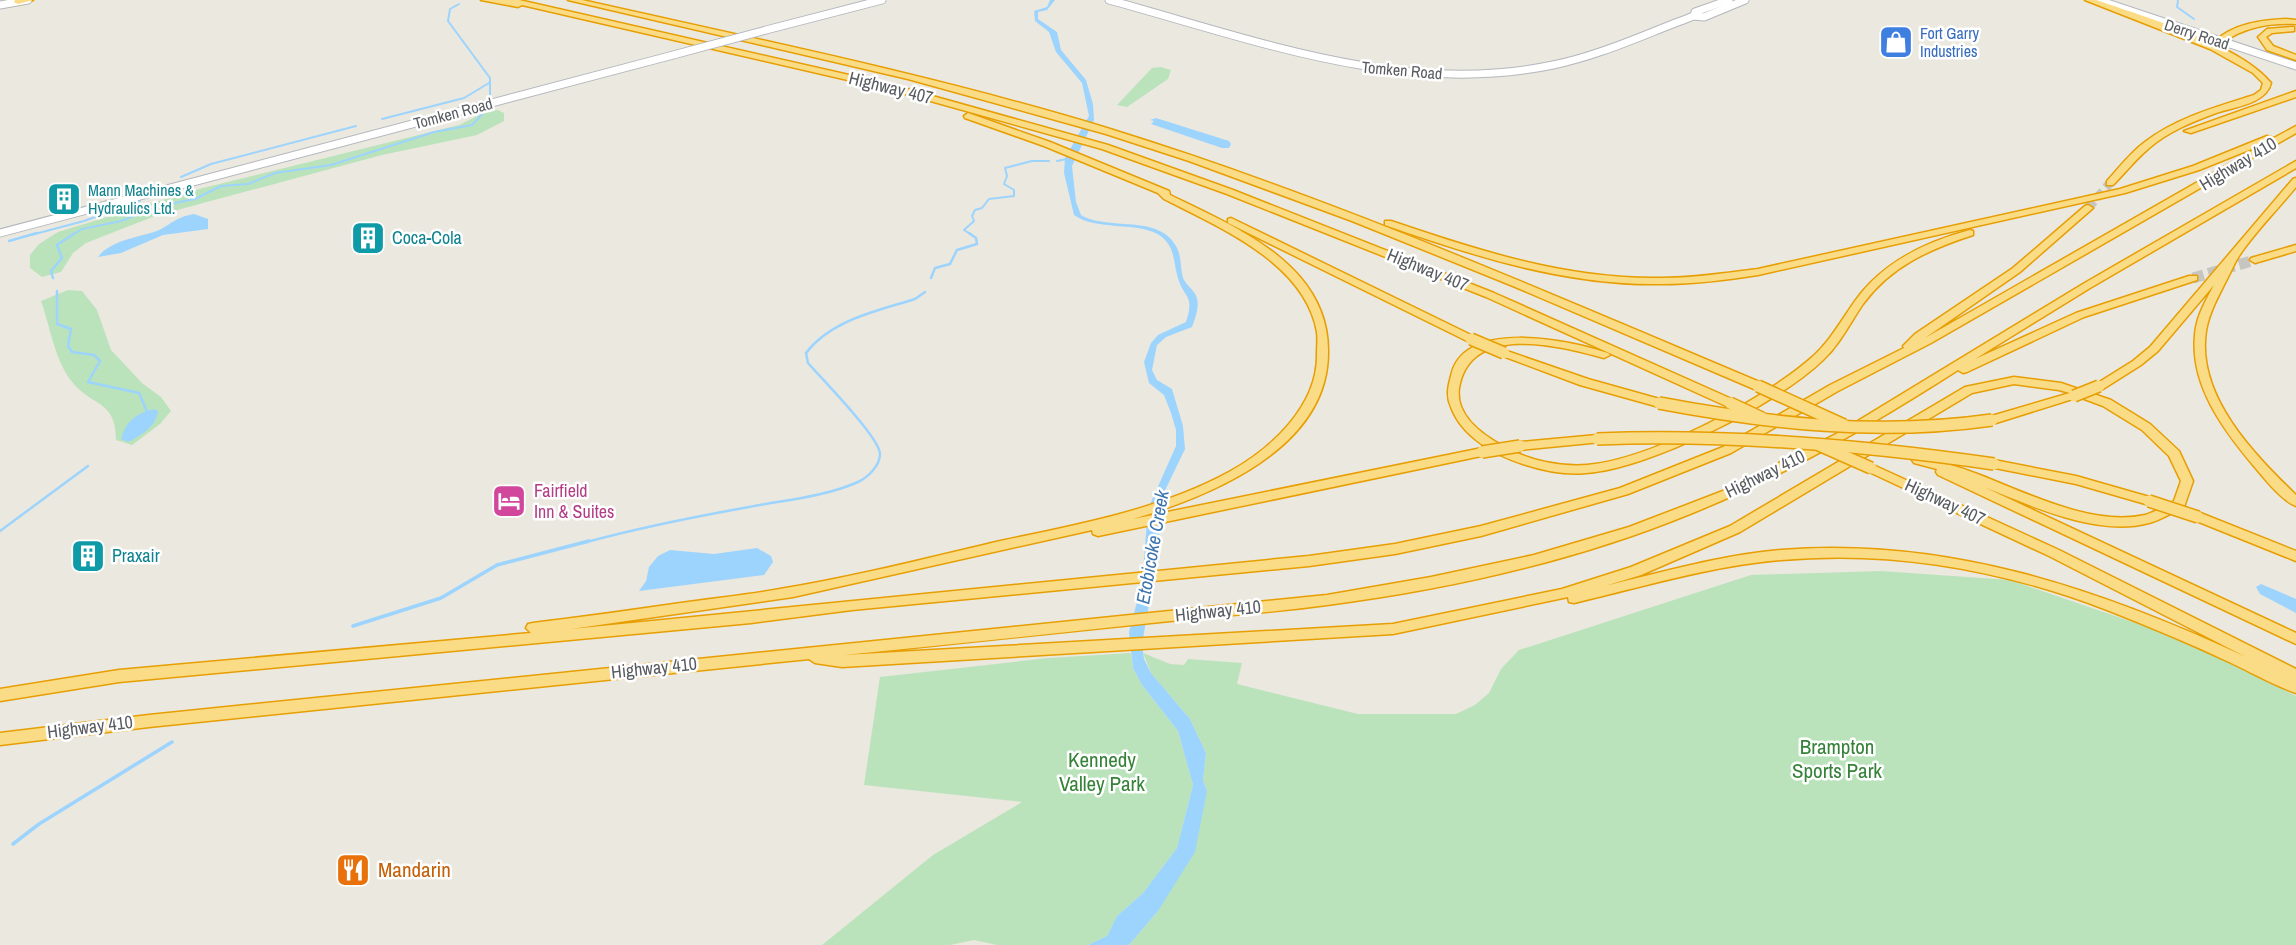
<svg xmlns="http://www.w3.org/2000/svg" width="2296" height="945" viewBox="0 0 2296 945" font-family="'Archivo Narrow',sans-serif">
	<style>
		.green { fill: #bbe3bb }
		.water { fill: #9dd4fe }
		.lines { fill: none; stroke-linecap: round; stroke-linejoin: round }
		.stream-far2 { stroke: #9dd4fe; stroke-width: 2 }
		.stream-far1 { stroke: #9dd4fe; stroke-width: 2.5 }
		.stream { stroke: #9dd4fe; stroke-width: 3.5 }
		.highway-tunnel-far1 { stroke: #c6c5bf; stroke-width: 9; stroke-dasharray: 9 4.5; stroke-linecap: butt }
		.highway-tunnel { stroke: #c6c5bf; stroke-width: 11; stroke-dasharray: 11 5; stroke-linecap: butt }
		.secondary-casing { stroke: #b3b7bc; stroke-width: 9 }
		.highway-casing { stroke: #e79e03; stroke-width: 3 }
		.secondary { stroke: #fff; stroke-width: 7 }
		.highway { fill: #fbdc86; fill-rule: evenodd }
		.secondary-bridge-casing { stroke: #b3b7bc; stroke-width: 9; stroke-linecap: butt }
		.highway-bridge-casing { stroke: #e79e03; stroke-width: 14; stroke-linecap: butt }
		.secondary-bridge { stroke: #fff; stroke-width: 7 }
		.highway-bridge { stroke: #fbdc86; stroke-width: 11 }
		.labels { text-anchor: middle; stroke-width: 5; stroke-linejoin: round; paint-order: stroke }
		.far-shop-label { font-size: 16px; fill: #366cbe; stroke: #fff; text-anchor: start }
		.far-street-label { font-size: 16px; fill: #585c60; stroke: #fff }
		.far-culture-label { font-size: 16px; fill: #0d838f; stroke: #fff; text-anchor: start }
		.street-label { font-size: 18px; fill: #585c60; stroke: #fff }
		.culture-label { font-size: 18px; fill: #0d838f; stroke: #fff; text-anchor: start }
		.hotel-label { font-size: 18px; fill: #b23c85; stroke: #fff; text-anchor: start }
		.water-label { font-size: 19px; font-style: italic; fill: #3c75ae; stroke: #fff }
		.near-park-label { font-size: 21px; fill: #358238; stroke: #fff }
		.near-food-label { font-size: 21px; fill: #c56008; stroke: #fff; text-anchor: start }
	</style>
	<rect width="100%" height="100%" fill="#ebe8df"/>
	<!-- green -->
	<g class="green">
		<polygon points="1161,67 1171,70 1168,79 1127,107 1117,105 1152,68"/>
		<polygon points="498,110 504,113 504,121 477,135 382,155 155,216 86,243 73,253 61,272 42,277 30,268 30,255 39,244 58,232 199,189 459,125 487,111"/>
		<path d="M68 290 82 291 97 310 111 350 142 383 161 397 171 411 160 424 132 445 116 440C116 400 93 407 73 383 55 362 50 326 41 301Z"/>
		<polygon points="1881,571 2010,580 2197,644 2296,696 2296,945 1129,945 1158,911 1207,791 1203,780 1206,753 1190,719 1151,673 1143,653 1170,664 1184,665 1188,659 1242,663 1237,684 1358,714 1456,714 1475,705 1489,693 1501,669 1519,650 1751,575"/>
		<polygon points="1131,653 1133,668 1142,685 1178,731 1193,785 1177,848 1143,893 1117,916 1107,936 1088,945 997,945 974,940 950,945 822,945 933,855 1022,802 864,785 880,677 1048,658"/>
	</g>
	<!-- water -->
	<g class="water">
		<path d="M1050 0H1055L1047 10 1038 12V19L1057 32 1061 50 1086 80 1093 104 1094 120 1072 166 1076 202 1081 215C1107 231 1159 214 1176 246 1182 256 1180 268 1183 278 1185 283 1190 287 1193 291 1202 301 1196 316 1192 327L1166 337 1157 345 1152 370 1157 380 1172 389 1183 426 1185 449 1157 507 1160 542 1142 644 1144 659 1151 673 1190 719 1206 753 1203 780 1207 791 1195 852 1158 911 1129 945H1088L1107 936 1117 916 1143 893 1177 848 1193 785 1178 731 1142 685 1133 668 1129 632 1142 583 1148 509 1176 446V430L1171 413 1164 395 1149 383 1144 362 1151 343 1158 335 1186 322C1195 294 1184 299 1178 278 1174 266 1175 251 1166 241 1149 219 1099 233 1074 215L1064 173 1065 158 1089 116 1082 83 1056 52 1049 32 1035 21 1034 11 1047 7Z"/>
		<polygon points="1156,118 1229,141 1231,144 1229,148 1222,148 1151,124 1154,121 1150,120"/>
		<path d="M194 214 208 219V229L163 235 121 253 98 257C110 241 135 238 154 232 169 227 174 217 194 214Z"/>
		<path d="M154 409 158 411C157 425 141 436 128 442L121 439C125 422 136 413 154 409Z"/>
		<polygon points="757,548 771,556 773,562 764,575 639,591 646,581 649,567 658,556 670,550 714,554"/>
		<polygon points="2261,584 2296,599 2296,613 2260,594 2256,587"/>
	</g>
	<g class="lines">
		<!-- stream-far2 -->
		<g class="stream-far2">
			<polyline points="2178,0 2177,7 2194,19"/>
			<polyline points="459,4 450,9 448,21 490,78 490,98"/>
			<polyline points="382,119 464,98 489,83"/>
			<polyline points="1057,161 1067,159"/>
			<polyline points="181,177 211,164 356,126"/>
			<polyline points="31,235 84,221 140,201"/>
			<polyline points="72,235 82,229 121,221 159,206 195,199 221,186 248,184 275,173 331,165 434,132 472,125 486,110"/>
			<polyline points="972,235 964,230 974,221 972,216 975,210 982,208 989,199 1014,196 1014,190 1004,184 1007,176 1005,168 1032,161 1049,161"/>
		</g>
		<!-- stream-far1 -->
		<g class="stream-far1">
			<polyline points="9,241 37,233"/>
			<polyline points="53,278 51,271 62,258 57,245 75,233"/>
			<polyline points="931,278 935,268 950,264 957,250 977,244 976,238 969,233"/>
			<polyline points="57,291 57,324 71,329 68,346 72,352 94,355 100,361 88,382 139,393 148,414"/>
			<polyline points="0,531 88,466"/>
			<path d="M583 543C638 528 693 517 749 507 785 500 824 497 858 482 867 478 880 466 880 454 880 438 821 378 808 363L806 353C831 320 877 311 915 299L925 292"/>
		</g>
		<!-- stream -->
		<g class="stream">
			<polyline points="353,626 441,598 497,565 589,541"/>
			<polyline points="13,844 39,824 172,742"/>
		</g>
		<!-- highway-tunnel-far1 -->
		<polyline class="highway-tunnel-far1" points="2088,208 2110,183"/>
		<!-- highway-tunnel -->
		<polyline class="highway-tunnel" points="2193,278 2255,260"/>
		<!-- secondary casing -->
		<g class="secondary-casing">
			<g id="secondary">
				<path d="M1109 0C1253 39 1402 97 1553 65 1602 55 1647 33 1694 16L1704 17 1745 0"/>
				<polyline points="2098,0 2296,66"/>
				<polyline points="0,5 28,0"/>
				<polyline points="1694,15 1695,12 1729,0"/>
				<polyline points="766,30 882,0"/>
				<polyline points="0,233 677,54"/>
			</g>
		</g>
		<!-- highway casing -->
		<g class="highway-casing">
			<g id="highway">
				<polygon points="15,0 33,0 18,4 14,2"/>
				<polygon points="481,0 519,0 893,85 1108,145 1233,190 1494,293 1734,400 1736,403 1730,407 1726,406 1486,297 1227,194 1102,149 891,90 522,5 518,7"/>
				<path d="M568 0H582C759 40 937 76 1110 129 1333 198 1548 293 1762 383L1764 386 1762 389H1754L1513 286 1352 221 1189 161 1106 134 908 79Z"/>
				<path d="M2085 0H2096C2145 17 2239 44 2271 83 2266 104 2234 107 2216 113 2192 122 2167 132 2148 149 2135 160 2125 173 2113 185H2107V181C2119 168 2130 153 2145 142 2176 118 2216 107 2254 95L2261 90 2263 83 2253 73 2210 49Z"/>
				<path d="M2286 19 2296 20V24C2268 23 2245 27 2222 43L2215 41C2234 24 2261 20 2286 19Z"/>
				<polygon points="2291,27 2294,27 2294,31 2272,33 2266,37 2273,46 2296,55 2296,60 2267,50 2258,37 2267,29"/>
				<polygon points="2296,91 2296,97 2191,133 2184,131"/>
				<path d="M968 113 1050 142 1169 191 1170 195C1215 217 1267 239 1300 277 1318 298 1328 323 1328 350 1330 448 1210 496 1133 519L1482 448 1486 449 1488 452 1486 455 1098 536 1093 534 1092 530 793 597 571 629 1309 556 1395 544 1481 526 1620 488 1723 447 1830 385 1904 348 1903 346 1915 334 2013 268 2085 206 2088 205 2093 208 2020 272 1925 338 2264 144 2199 170 2125 193 1758 275C1726 280 1694 284 1662 284 1566 286 1474 256 1385 225V221H1391C1479 251 1569 280 1662 278 1694 278 1726 273 1758 269L2120 189 2193 166 2267 136 2274 138 2296 126V133L1931 343 1838 391 1731 453 1628 494 1481 536 1395 554 1309 566 852 610 751 623 119 682 0 701V689L119 670 531 633 526 628 528 624 533 623C583 617 632 610 681 603 714 598 747 595 780 589 853 577 924 559 996 542 1075 525 1157 511 1229 472 1271 449 1318 406 1317 354 1317 347 1318 339 1317 332 1305 263 1219 227 1164 199L1158 193 1044 146 965 118 964 116Z"/>
				<path d="M2296 161V168L2090 288 1975 359 2076 313 2189 276H2197V280L2084 317 1967 372 1963 373 1958 370C1872 425 1785 476 1690 514 1575 561 1450 589 1327 605 1275 612 1222 616 1170 621 1061 633 952 644 844 655L1393 624 1562 589 1631 567 1730 526 1965 387 2014 377 2061 383 2111 400 2150 424 2179 451 2193 481 2184 507C2173 512 2161 520 2149 523 2097 537 2032 506 1984 487L2296 633V644L1938 475 1936 472 1937 469 1914 463 1912 460 1918 456C1939 461 1959 467 1980 475 2026 493 2094 527 2145 515 2155 512 2165 506 2174 501L2181 481 2169 456 2142 430 2103 406 2079 397 1996 423H1988L1986 420 1988 417 2070 393 2059 390 2014 384 1972 393 1740 532 1641 575 1605 586C1663 572 1722 555 1781 550 1946 537 2098 588 2246 657L2049 556 1867 471 1865 468 1867 465 1871 464 2059 550 2296 669V693C2273 685 2251 672 2229 662 2189 643 2148 626 2107 610 2003 570 1892 550 1781 560 1711 566 1642 587 1574 603L1569 602 1568 597 1393 634 842 667 815 663 809 659 149 727 0 745V733L149 715 1327 595 1431 577 1534 555 1629 527 1728 489 1838 433 2083 284Z"/>
				<path d="M2296 178V187C2278 209 2257 230 2241 253 2235 261 2231 272 2226 281 2218 297 2209 313 2206 331 2196 396 2254 454 2296 495V506C2282 501 2263 477 2253 465 2223 429 2190 385 2195 335 2196 317 2206 300 2214 285L2158 351 2141 365 2103 389 2099 390 2093 386 2133 361 2150 347 2293 179Z"/>
				<polygon points="1231,218 1475,337 1476,339 1475,341 1467,341 1228,223 1228,219"/>
				<path d="M1970 230 1973 231V235C1930 249 1891 266 1863 304 1850 323 1840 344 1823 360 1778 404 1649 469 1586 473 1565 475 1544 471 1523 464 1495 455 1462 437 1451 407 1446 396 1448 387 1451 376 1463 318 1570 340 1608 353L1610 355 1604 358C1560 346 1470 322 1459 388 1455 416 1484 436 1505 447 1530 461 1560 467 1587 465 1649 460 1763 400 1810 359 1829 343 1841 321 1855 301 1883 262 1925 242 1970 230Z"/>
				<polygon points="2296,245 2296,251 2255,263 2250,260 2251,258"/>
				<polygon points="1504,350 1588,379 1663,400 1665,403 1659,407 1580,385 1500,355 1498,353"/>
				<polygon points="1597,435 1603,439 1601,442 1520,450 1514,446 1520,442"/>
				<polygon points="1994,460 2076,476 2153,498 2155,501 2149,505 2076,484 1990,467 1988,464 1990,461"/>
				<polygon points="2198,512 2296,551 2296,561 2194,520 2192,517 2194,514"/>
			</g>
		</g>
		<!-- secondary -->
		<use href="#secondary" class="secondary"/>
		<!-- highway -->
		<use href="#highway" class="highway"/>
		<!-- secondary-bridge casing -->
		<g class="secondary-bridge-casing">
			<polyline id="secondary-bridge" points="677,54 766,30"/>
		</g>
		<!-- highway-bridge casing -->
		<g class="highway-bridge-casing">
			<g id="highway-bridge">
				<polyline points="1471,339 1504,353"/>
				<polyline points="1758,386 1844,425"/>
				<polyline points="2074,396 2099,386"/>
				<path d="M1659 403C1771 424 1879 436 1992 420"/>
				<polyline points="1730,403 1762,418"/>
				<path d="M1597 439C1731 434 1862 445 1994 464"/>
				<polyline points="1819,445 1871,468"/>
				<polyline points="1482,452 1520,446"/>
				<polyline points="2149,501 2198,517"/>
			</g>
		</g>
		<!-- secondary-bridge -->
		<use href="#secondary-bridge" class="secondary-bridge"/>
		<!-- highway-bridge -->
		<use href="#highway-bridge" class="highway-bridge"/>
	</g>
	<!-- icons -->
	<defs>
		<g id="shop-square" transform="scale(1.75)"><rect x="-9" y="-9" width="18" height="18" rx="4" fill="#3f7fe0" stroke="#fff"/><path d="M-5-2.5h2.3a2.7 3.5 0 0 1 5.4 0H5L5.5 6h-11ZM-1.5-2.5h3a1.5 2.3 0 0 0-3 0Z" fill="#fff"/></g>
		<g id="building-square" transform="scale(1.75)"><rect x="-9" y="-9" width="18" height="18" rx="4" fill="#0f9aa8" stroke="#fff"/><path d="M-4-6H4V6H1V3H-1V6H-4ZM-2.5-4.3h1.7v1.8h-1.7ZM.8-4.3h1.7v1.8H.8ZM-2.5-1h1.7V.8h-1.7ZM.8-1h1.7V.8H.8Z" fill="#fff"/></g>
		<g id="hotel-square" transform="scale(1.75)"><rect x="-9" y="-9" width="18" height="18" rx="4" fill="#d1479c" stroke="#fff"/><path d="M-6-4.5h1.5V1H6V5H4.5V3h-9V5H-6ZM-4 0a1.8 1.8 0 1 1 3.6 0ZM.5 0V-2.5h3Q6-2.5 6 0Z" fill="#fff"/></g>
		<g id="restaurant-square" transform="scale(1.75)"><rect x="-9" y="-9" width="18" height="18" rx="4" fill="#e8710a" stroke="#fff"/><path d="M-5-6h1v4h1v-4h1v4h1v-4h1v5L-1.5 .5V6h-2V.5L-5-1ZM5-6V6H3V1.5H1.5Q1.5-4 5-6Z" fill="#fff"/></g>
	</defs>
	<g fill-rule="evenodd">
		<use href="#shop-square" x="1896" y="42"/>
		<use href="#building-square" x="64" y="199"/>
		<use href="#building-square" x="368" y="238"/>
		<use href="#hotel-square" x="509" y="501"/>
		<use href="#building-square" x="88" y="556"/>
		<use href="#restaurant-square" x="353" y="870"/>
	</g>
	<g class="labels">
		<!-- far-shop labels -->
		<g class="far-shop-label">
			<text x="1920" y="39">Fort Garry<tspan x="1920" dy="18">Industries</tspan></text>
		</g>
		<!-- far-street labels -->
		<g class="far-street-label">
			<text transform="translate(2197 34) rotate(18)" y="6">Derry Road</text>
			<text transform="translate(1402 70) rotate(5)" y="6">Tomken Road</text>
			<text transform="translate(453 113) rotate(-15)" y="6">Tomken Road</text>
		</g>
		<!-- far-culture labels -->
		<g class="far-culture-label">
			<text x="88" y="196">Mann Machines &amp;<tspan x="88" dy="18">Hydraulics Ltd.</tspan></text>
		</g>
		<!-- street labels -->
		<g class="street-label">
			<text transform="translate(891 88) rotate(14)" y="6">Highway 407</text>
			<text transform="translate(2238 164) rotate(-31)" y="6">Highway 410</text>
			<text transform="translate(1428 270) rotate(22)" y="6">Highway 407</text>
			<text transform="translate(1765 474) rotate(-26)" y="6">Highway 410</text>
			<text transform="translate(1945 502) rotate(25)" y="6">Highway 407</text>
			<text transform="translate(1218 611) rotate(-6)" y="6">Highway 410</text>
			<text transform="translate(654 668) rotate(-6)" y="6">Highway 410</text>
			<text transform="translate(90 727) rotate(-7)" y="6">Highway 410</text>
		</g>
		<!-- culture labels -->
		<g class="culture-label">
			<text x="392" y="244">Coca-Cola</text>
			<text x="112" y="562">Praxair</text>
		</g>
		<!-- hotel labels -->
		<g class="hotel-label">
			<text x="534" y="497">Fairfield<tspan x="534" dy="21">Inn &amp; Suites</tspan></text>
		</g>
		<!-- water labels -->
		<g class="water-label">
			<text transform="translate(1152 547) rotate(-80)" y="7">Etobicoke Creek</text>
		</g>
		<!-- near-park labels -->
		<g class="near-park-label">
			<text x="1837" y="754">Brampton<tspan x="1837" dy="24">Sports Park</tspan></text>
			<text x="1102" y="767">Kennedy<tspan x="1102" dy="24">Valley Park</tspan></text>
		</g>
		<!-- near-food labels -->
		<g class="near-food-label">
			<text x="378" y="877">Mandarin</text>
		</g>
	</g>
</svg>
